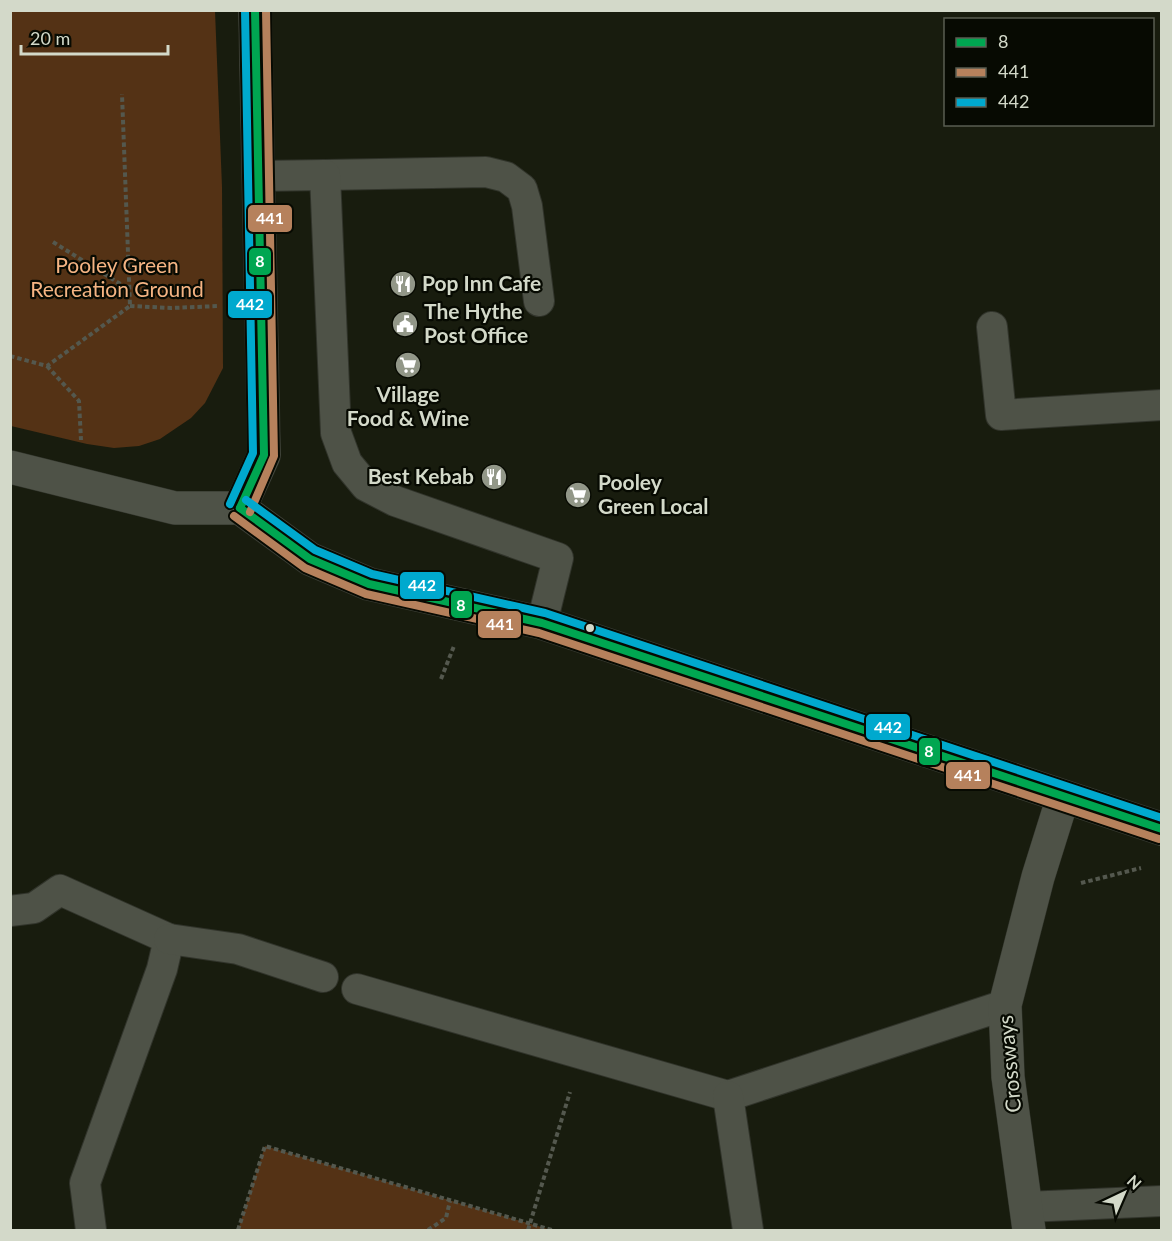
<svg xmlns="http://www.w3.org/2000/svg" width="1172" height="1241" viewBox="0 0 1172 1241" font-family="Lato,sans-serif">
	<style>
		.green { fill: #543215 }
		.lines { fill: none; stroke-linecap: round; stroke-linejoin: round }
		.lane-casing { stroke: #31342b; stroke-width: 32 }
		.street-casing { stroke: #31342b; stroke-width: 34 }
		.secondary-casing { stroke: #31342b; stroke-width: 34 }
		.path { stroke: #54584e; stroke-width: 4; stroke-dasharray: 4.5 3; stroke-linecap: butt }
		.lane { stroke: #4e5247; stroke-width: 30 }
		.street { stroke: #4e5247; stroke-width: 33 }
		.secondary { stroke: #4e5247; stroke-width: 33 }
		.bus-1-casing { stroke: #070a02; stroke-width: 12 }
		.bus-2-casing { stroke: #070a02; stroke-width: 12 }
		.bus-3-casing { stroke: #070a02; stroke-width: 12 }
		.bus-1 { stroke: #00a651; stroke-width: 8 }
		.bus-2 { stroke: #b6815c; stroke-width: 8 }
		.bus-3 { stroke: #00a9ce; stroke-width: 8 }
		.bus-dot { fill: #d3d9c9; stroke: #070a02; stroke-width: 2 }
		.labels { text-anchor: middle; stroke-width: 4.5; stroke-linejoin: round; paint-order: stroke }
		.park-label { font-size: 21px; fill: #f5b483; stroke: #070a02 }
		.poi-label { font-size: 21px; font-weight: bold; fill: #d3d9c9; stroke: #070a02; text-anchor: start }
		.street-label { font-size: 21px; fill: #d3d9c9; stroke: #070a02 }
		.line-badge { stroke: #070a02; stroke-width: 2 }
		.badge-label { font-size: 16px; text-anchor: middle; font-weight: bold; fill: #fff }
	</style>
	<rect width="100%" height="100%" fill="#181c0e"/>
	<!-- green -->
	<g class="green">
		<polygon points="11,10 215,11 222,187 223,368 205,403 191,418 160,439 139,446 114,448 87,444 11,426"/>
		<polygon points="265,1146 551,1230 238,1230"/>
	</g>
	<g class="lines">
		<!-- lane casing -->
		<g class="lane-casing">
			<g id="lane">
				<polyline points="325,175 486,172 506,177 522,189 527,206 539,301"/>
				<polyline points="259,176 325,175 336,433 347,463 366,486 395,501 558,558 542,623"/>
				<polyline points="992,327 1001,415 1162,405"/>
				<polyline points="10,911 34,908 60,890 169,939 162,969 85,1183 91,1230"/>
				<polyline points="169,939 238,949 323,977"/>
				<polyline points="357,989 728,1096 1005,1005"/>
				<polyline points="728,1096 748,1230"/>
				<polyline points="1026,1207 1162,1201"/>
			</g>
		</g>
		<!-- street casing -->
		<g class="street-casing">
			<polyline id="street" points="1029,1230 1008,1077 1005,1005 1038,877 1063,797"/>
		</g>
		<!-- secondary casing -->
		<g class="secondary-casing">
			<g id="secondary">
				<polyline points="10,467 175,508 240,508 310,559 369,584 542,623 1162,829"/>
				<polyline points="240,508 264,455 255,10"/>
			</g>
		</g>
		<!-- path -->
		<g class="path">
			<polyline points="53,242 130,290"/>
			<polyline points="130,306 171,308 219,306"/>
			<polyline points="10,356 47,366 130,306 122,94"/>
			<polyline points="47,366 79,401 81,440"/>
			<polyline points="441,679 454,646"/>
			<polyline points="1081,883 1141,868"/>
			<polyline points="238,1230 265,1146 552,1230"/>
			<polyline points="428,1230 446,1218 450,1201"/>
			<polyline points="528,1230 570,1092"/>
		</g>
		<!-- lane -->
		<use href="#lane" class="lane"/>
		<!-- street -->
		<use href="#street" class="street"/>
		<!-- secondary -->
		<use href="#secondary" class="secondary"/>
		<!-- bus-1 casing -->
		<g class="bus-1-casing">
			<g id="bus-1">
				<polyline points="240,508 310,559 369,584 542,623 1162,829"/>
				<polyline points="240,508 264,455 255,10"/>
			</g>
		</g>
		<!-- bus-2 casing -->
		<g class="bus-2-casing">
			<g id="bus-2">
				<polyline points="250,512 274,456 266,10"/>
				<polyline points="234,516 305,568 366,594 539,633 1159,839"/>
			</g>
		</g>
		<!-- bus-3 casing -->
		<g class="bus-3-casing">
			<g id="bus-3">
				<polyline points="246,500 315,550 372,574 545,613 1162,818"/>
				<polyline points="230,504 253,453 245,10"/>
			</g>
		</g>
		<!-- bus-1 -->
		<use href="#bus-1" class="bus-1"/>
		<!-- bus-2 -->
		<use href="#bus-2" class="bus-2"/>
		<!-- bus-3 -->
		<use href="#bus-3" class="bus-3"/>
	</g>
	<!-- icons -->
	<defs>
		<g id="restaurant-disc" transform="scale(1.35)"><circle r="9.5" fill="#929788" stroke="#070a02"/><path d="M-5-6h1v4h1v-4h1v4h1v-4h1v5L-1.5 .5V6h-2V.5L-5-1ZM5-6V6H3V1.5H1.5Q1.5-4 5-6Z" fill="#fff"/></g>
		<g id="civic-disc" transform="scale(1.35)"><circle r="9.5" fill="#929788" stroke="#070a02"/><path d="M-.6-6.5H3V-4.5H.6V-3L4-1V1h2V6H-6V1h2V-1L-.6-3ZM-1.2 2.5V6h2.4V2.5Z" fill="#fff"/></g>
		<g id="supermarket-disc" transform="scale(1.35)"><circle r="9.5" fill="#929788" stroke="#070a02"/><path d="M-6-5.5h2.5l.6 2H6L4.5 2H-2.5L-4.4-4H-6ZM-1.5 3.2a1.3 1.3 0 1 0 .1 0ZM3 3.2a1.3 1.3 0 1 0 .1 0Z" fill="#fff"/></g>
	</defs>
	<g fill-rule="evenodd">
		<use href="#restaurant-disc" x="403" y="284"/>
		<use href="#civic-disc" x="405" y="324"/>
		<use href="#supermarket-disc" x="408" y="365"/>
		<use href="#restaurant-disc" x="494" y="477"/>
		<use href="#supermarket-disc" x="578" y="495"/>
	</g>
	<!-- markers -->
	<circle class="bus-dot" cx="590" cy="628" r="5"/>
	<g class="labels">
		<!-- park labels -->
		<g class="park-label">
			<text x="117" y="273">Pooley Green<tspan x="117" dy="24">Recreation Ground</tspan></text>
		</g>
		<!-- poi labels -->
		<g class="poi-label">
			<text x="422" y="291">Pop Inn Cafe</text>
			<text x="424" y="319">The Hythe<tspan x="424" dy="24">Post Office</tspan></text>
			<text x="408" y="402" text-anchor="middle">Village<tspan x="408" dy="24">Food &amp; Wine</tspan></text>
			<text x="474" y="484" text-anchor="end">Best Kebab</text>
			<text x="598" y="490">Pooley<tspan x="598" dy="24">Green Local</tspan></text>
		</g>
		<!-- street labels -->
		<g class="street-label">
			<text transform="translate(1010 1064) rotate(-95)" y="7">Crossways</text>
		</g>
	</g>
	<g class="line-badge">
		<rect x="247" y="204" width="46" height="29" rx="6" fill="#b6815c"/>
		<rect x="248" y="247" width="24" height="29" rx="6" fill="#00a651"/>
		<rect x="227" y="290" width="46" height="29" rx="6" fill="#00a9ce"/>
		<rect x="399" y="571" width="46" height="29" rx="6" fill="#00a9ce"/>
		<rect x="450" y="590" width="23" height="29" rx="6" fill="#00a651"/>
		<rect x="477" y="610" width="45" height="29" rx="6" fill="#b6815c"/>
		<rect x="865" y="713" width="46" height="28" rx="6" fill="#00a9ce"/>
		<rect x="918" y="737" width="23" height="29" rx="6" fill="#00a651"/>
		<rect x="945" y="761" width="46" height="29" rx="6" fill="#b6815c"/>
	</g>
	<g class="badge-label">
		<text x="270" y="224">441</text>
		<text x="260" y="267">8</text>
		<text x="250" y="310">442</text>
		<text x="422" y="591">442</text>
		<text x="461" y="611">8</text>
		<text x="500" y="630">441</text>
		<text x="888" y="733">442</text>
		<text x="929" y="757">8</text>
		<text x="968" y="781">441</text>
	</g>
	<!-- border -->
	<rect width="1172" height="1241" fill="none" stroke="#d3d9c9" stroke-width="24"/>
	<!-- legend -->
	<rect x="944" y="18" width="210" height="108" fill="#070a02" stroke="#595d52" stroke-width="1.5"/>
	<rect x="956" y="38" width="30" height="9" fill="#00a651" stroke="#595d52" stroke-width="1.5"/>
	<text x="998" y="48" font-size="18" fill="#d3d9c9">8</text>
	<rect x="956" y="68" width="30" height="9" fill="#b6815c" stroke="#595d52" stroke-width="1.5"/>
	<text x="998" y="78" font-size="18" fill="#d3d9c9">441</text>
	<rect x="956" y="98" width="30" height="9" fill="#00a9ce" stroke="#595d52" stroke-width="1.5"/>
	<text x="998" y="108" font-size="18" fill="#d3d9c9">442</text>
	<!-- north arrow -->
	<g transform="translate(1124 1193) rotate(44)" stroke="#070a02" stroke-width="4.5" paint-order="stroke">
	<path d="M0-4.5L10 22L0 15L-10 22Z" fill="#d3d9c9"/>
	<text y="-9" font-size="16" font-weight="bold" text-anchor="middle" fill="#d3d9c9">N</text>
	</g>
	<!-- scale -->
	<path d="M21 45v9h147v-9" fill="none" stroke="#d3d9c9" stroke-width="3"/>
	<text x="30" y="45" font-size="18" fill="#d3d9c9" stroke="#070a02" stroke-width="4.5" paint-order="stroke">20 m</text>
</svg>
